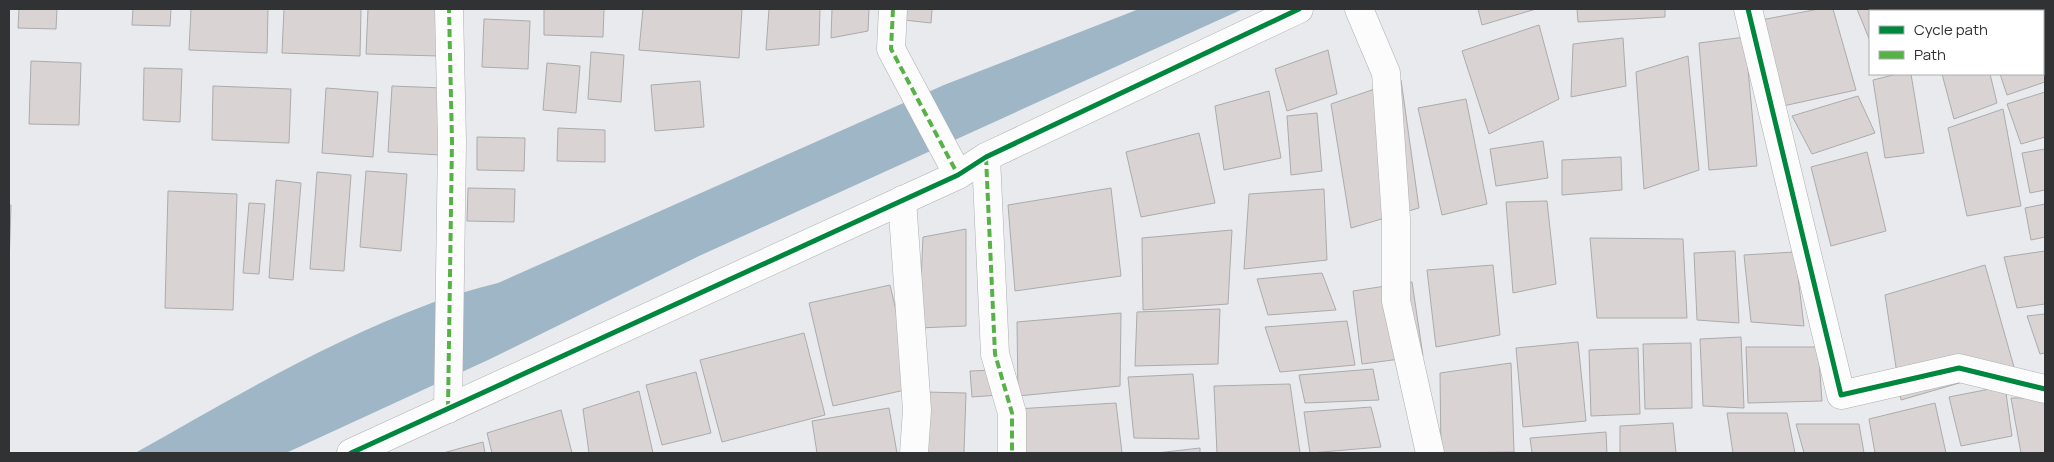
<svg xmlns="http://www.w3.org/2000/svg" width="2054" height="462" viewBox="0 0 2054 462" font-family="Manrope,sans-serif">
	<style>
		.water { fill: #9eb6c5 }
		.building { fill: #dad3d3; stroke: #acabac }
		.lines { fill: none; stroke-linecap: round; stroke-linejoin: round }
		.street-casing { stroke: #adafb0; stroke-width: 29 }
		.street { stroke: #fcfcfc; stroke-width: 28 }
		.quiet { stroke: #56b246; stroke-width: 4; stroke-dasharray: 8 4; stroke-linecap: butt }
		.cycleway-casing { stroke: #fff; stroke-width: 8 }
		.cycleway { stroke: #00873e; stroke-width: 5 }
	</style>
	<rect width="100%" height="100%" fill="#e8eaed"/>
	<!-- water -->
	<path class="water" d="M1139 9H1243L699 256 488 360 286 453H135C230 400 326 342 429 304 451 295 475 289 498 283L944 85Z"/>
	<!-- building -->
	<g class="building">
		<polygon points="19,9 57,9 56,29 18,28"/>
		<polygon points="133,9 171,9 170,26 132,25"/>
		<polygon points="191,9 268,9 267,53 189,50"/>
		<polygon points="284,9 361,9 360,56 282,53"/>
		<polygon points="368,9 441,9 439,56 366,54"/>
		<polygon points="544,9 604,9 603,37 544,35"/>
		<polygon points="643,9 742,9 739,58 639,50"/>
		<polygon points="769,9 820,9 819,45 766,50"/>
		<polygon points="832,9 869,9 868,31 831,38"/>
		<polygon points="905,9 932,9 931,23 904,20"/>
		<polygon points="1478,9 1536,9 1482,25"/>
		<polygon points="1577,9 1665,9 1665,17 1578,22"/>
		<polygon points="1819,9 1833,9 1856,90 1783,106 1761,20"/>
		<polygon points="1857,9 1927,9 1928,11 1870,11 1870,41"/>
		<polygon points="1946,9 2014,9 2010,11 1947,11"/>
		<polygon points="484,19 530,21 528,69 482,67"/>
		<polygon points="1539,25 1559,99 1489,134 1462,51"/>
		<polygon points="2043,33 2045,39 2045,82 2007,95 2000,74 2043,74"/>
		<polygon points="1745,37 1757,166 1709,170 1699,43"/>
		<polygon points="1623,38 1626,86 1571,97 1573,44"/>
		<polygon points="1328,50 1337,94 1287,111 1275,69"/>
		<polygon points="591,52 624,55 621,102 588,99"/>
		<polygon points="1688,56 1699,170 1644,189 1636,72"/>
		<polygon points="31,61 81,63 79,125 29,124"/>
		<polygon points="547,63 580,66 576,113 543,110"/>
		<polygon points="144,68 182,69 180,122 143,120"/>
		<polygon points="1897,74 1911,74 1924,153 1885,158 1873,80"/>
		<polygon points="1942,74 1990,74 1997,103 1954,119"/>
		<polygon points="1401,80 1419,208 1351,228 1331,104"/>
		<polygon points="700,81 704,127 655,131 651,85"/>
		<polygon points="213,86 291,89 289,143 212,140"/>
		<polygon points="392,86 443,88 440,155 388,152"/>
		<polygon points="326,88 378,92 373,157 322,153"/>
		<polygon points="1269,91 1281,158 1224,170 1215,106"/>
		<polygon points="2045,92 2045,137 2021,144 2007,104"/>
		<polygon points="1858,96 1875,133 1812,154 1792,116"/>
		<polygon points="1466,99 1487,204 1442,215 1418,108"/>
		<polygon points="2003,109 2021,206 1967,216 1948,128"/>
		<polygon points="1317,113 1322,171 1291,175 1287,116"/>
		<polygon points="558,128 605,130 605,162 557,161"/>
		<polygon points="1199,133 1215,203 1141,217 1126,152"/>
		<polygon points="477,137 525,138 524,171 477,170"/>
		<polygon points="1543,141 1548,178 1496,186 1490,149"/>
		<polygon points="2045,149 2045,190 2030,193 2022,153"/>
		<polygon points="1867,152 1886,231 1831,246 1811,167"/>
		<polygon points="1621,157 1622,190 1562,195 1562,160"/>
		<polygon points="366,171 407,174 401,251 360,247"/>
		<polygon points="317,172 351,175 344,271 310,269"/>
		<polygon points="276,180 301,183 293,280 269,278"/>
		<polygon points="468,188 515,189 514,222 467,221"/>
		<polygon points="1111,188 1121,276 1015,291 1008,205"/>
		<polygon points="1324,189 1327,260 1244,269 1249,194"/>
		<polygon points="168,191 237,194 233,310 165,308"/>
		<polygon points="1547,201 1556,284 1513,293 1506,202"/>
		<polygon points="249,203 265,204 259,274 243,273"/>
		<polygon points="2045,204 2045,237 2031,240 2025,208"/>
		<polygon points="9,205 11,205 9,268"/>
		<polygon points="966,229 966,326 919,328 923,237"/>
		<polygon points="1232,230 1228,304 1143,310 1142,238"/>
		<polygon points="1590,238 1683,239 1687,318 1597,318"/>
		<polygon points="1735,251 1739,323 1697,320 1694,253"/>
		<polygon points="2045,251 2045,304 2017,308 2004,257"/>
		<polygon points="1795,252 1804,326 1751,322 1744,255"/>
		<polygon points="1493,265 1500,335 1436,347 1427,270"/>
		<polygon points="1985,265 2014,367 1901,400 1885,295"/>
		<polygon points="1322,273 1336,310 1268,315 1257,279"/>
		<polygon points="1412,282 1423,356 1362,364 1353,291"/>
		<polygon points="890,285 914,388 833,406 809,303"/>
		<polygon points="1220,309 1218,364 1135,366 1137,312"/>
		<polygon points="1121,313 1120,386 1018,396 1017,322"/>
		<polygon points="2045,314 2045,353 2040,354 2027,316"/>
		<polygon points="1347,321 1355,365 1280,372 1265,327"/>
		<polygon points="804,333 825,415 722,442 700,360"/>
		<polygon points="1741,337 1744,408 1703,406 1700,339"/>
		<polygon points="1578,342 1586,421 1523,427 1516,348"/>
		<polygon points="1691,343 1692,408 1645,409 1643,344"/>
		<polygon points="1746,347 1818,347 1822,401 1748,403"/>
		<polygon points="1638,348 1640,414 1591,416 1589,350"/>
		<polygon points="1511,363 1514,452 1441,453 1440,373"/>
		<polygon points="1373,369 1379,400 1305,403 1299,375"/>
		<polygon points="995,370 999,395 972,397 970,371"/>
		<polygon points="696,372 711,433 662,445 646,385"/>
		<polygon points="1193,374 1199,439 1134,438 1128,377"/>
		<polygon points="1290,384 1300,453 1217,453 1214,386"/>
		<polygon points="2005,386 2012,436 1961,446 1949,397"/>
		<polygon points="639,391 653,453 589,453 583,409"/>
		<polygon points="926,392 966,393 964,453 924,453"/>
		<polygon points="2011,398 2045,398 2045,453 2021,453"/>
		<polygon points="1116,403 1122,453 1020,453 1016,409"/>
		<polygon points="1935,403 1946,453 1875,453 1869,419"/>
		<polygon points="1371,407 1381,447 1310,453 1304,412"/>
		<polygon points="889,408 897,453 817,453 812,421"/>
		<polygon points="561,410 572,453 492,453 487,433"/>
		<polygon points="1727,413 1787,413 1795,453 1733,453"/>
		<polygon points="1673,423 1676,453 1620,453 1620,426"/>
		<polygon points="1796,424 1859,424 1864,453 1804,453"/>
		<polygon points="1606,432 1607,453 1532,453 1530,438"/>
		<polygon points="483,442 485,453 443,453"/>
		<polygon points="1200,448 1200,453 1157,453"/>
	</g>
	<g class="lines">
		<!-- street casing -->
		<g class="street-casing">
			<g id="street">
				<polyline points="893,9 891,49 958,175"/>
				<polyline points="1359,9 1386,73 1396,219 1396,301 1430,453"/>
				<polyline points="1748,9 1841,395 1959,368 2045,389"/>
				<polyline points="986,157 995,354 1012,413 1012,453"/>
				<polyline points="902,200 917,410 914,453"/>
				<polyline points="448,409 452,142 449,9"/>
				<polyline points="351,453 958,175 986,157 1299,9"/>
			</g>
		</g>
		<!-- street -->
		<use href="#street" class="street"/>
		<!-- quiet -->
		<g class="quiet">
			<polyline points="893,9 891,49 958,175"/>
			<polyline points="986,157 995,354 1012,413 1012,453"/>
			<polyline points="448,409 452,142 449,9"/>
		</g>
		<!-- cycleway casing -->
		<g class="cycleway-casing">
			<g id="cycleway">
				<polyline points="1748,9 1841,395 1959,368 2045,389"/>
				<polyline points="351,453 958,175 986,157 1299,9"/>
			</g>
		</g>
		<!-- cycleway -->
		<use href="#cycleway" class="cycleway"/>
	</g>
	<!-- border -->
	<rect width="2054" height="462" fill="none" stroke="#313234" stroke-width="20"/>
	<!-- legend -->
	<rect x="1869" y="10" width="175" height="65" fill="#ffffff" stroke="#adadae"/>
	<rect x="1879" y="26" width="25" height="8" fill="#00873e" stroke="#adadae"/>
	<text x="1914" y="35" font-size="15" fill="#313234">Cycle path</text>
	<rect x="1879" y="51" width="25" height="8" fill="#56b246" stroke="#adadae"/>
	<text x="1914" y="60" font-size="15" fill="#313234">Path</text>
</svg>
